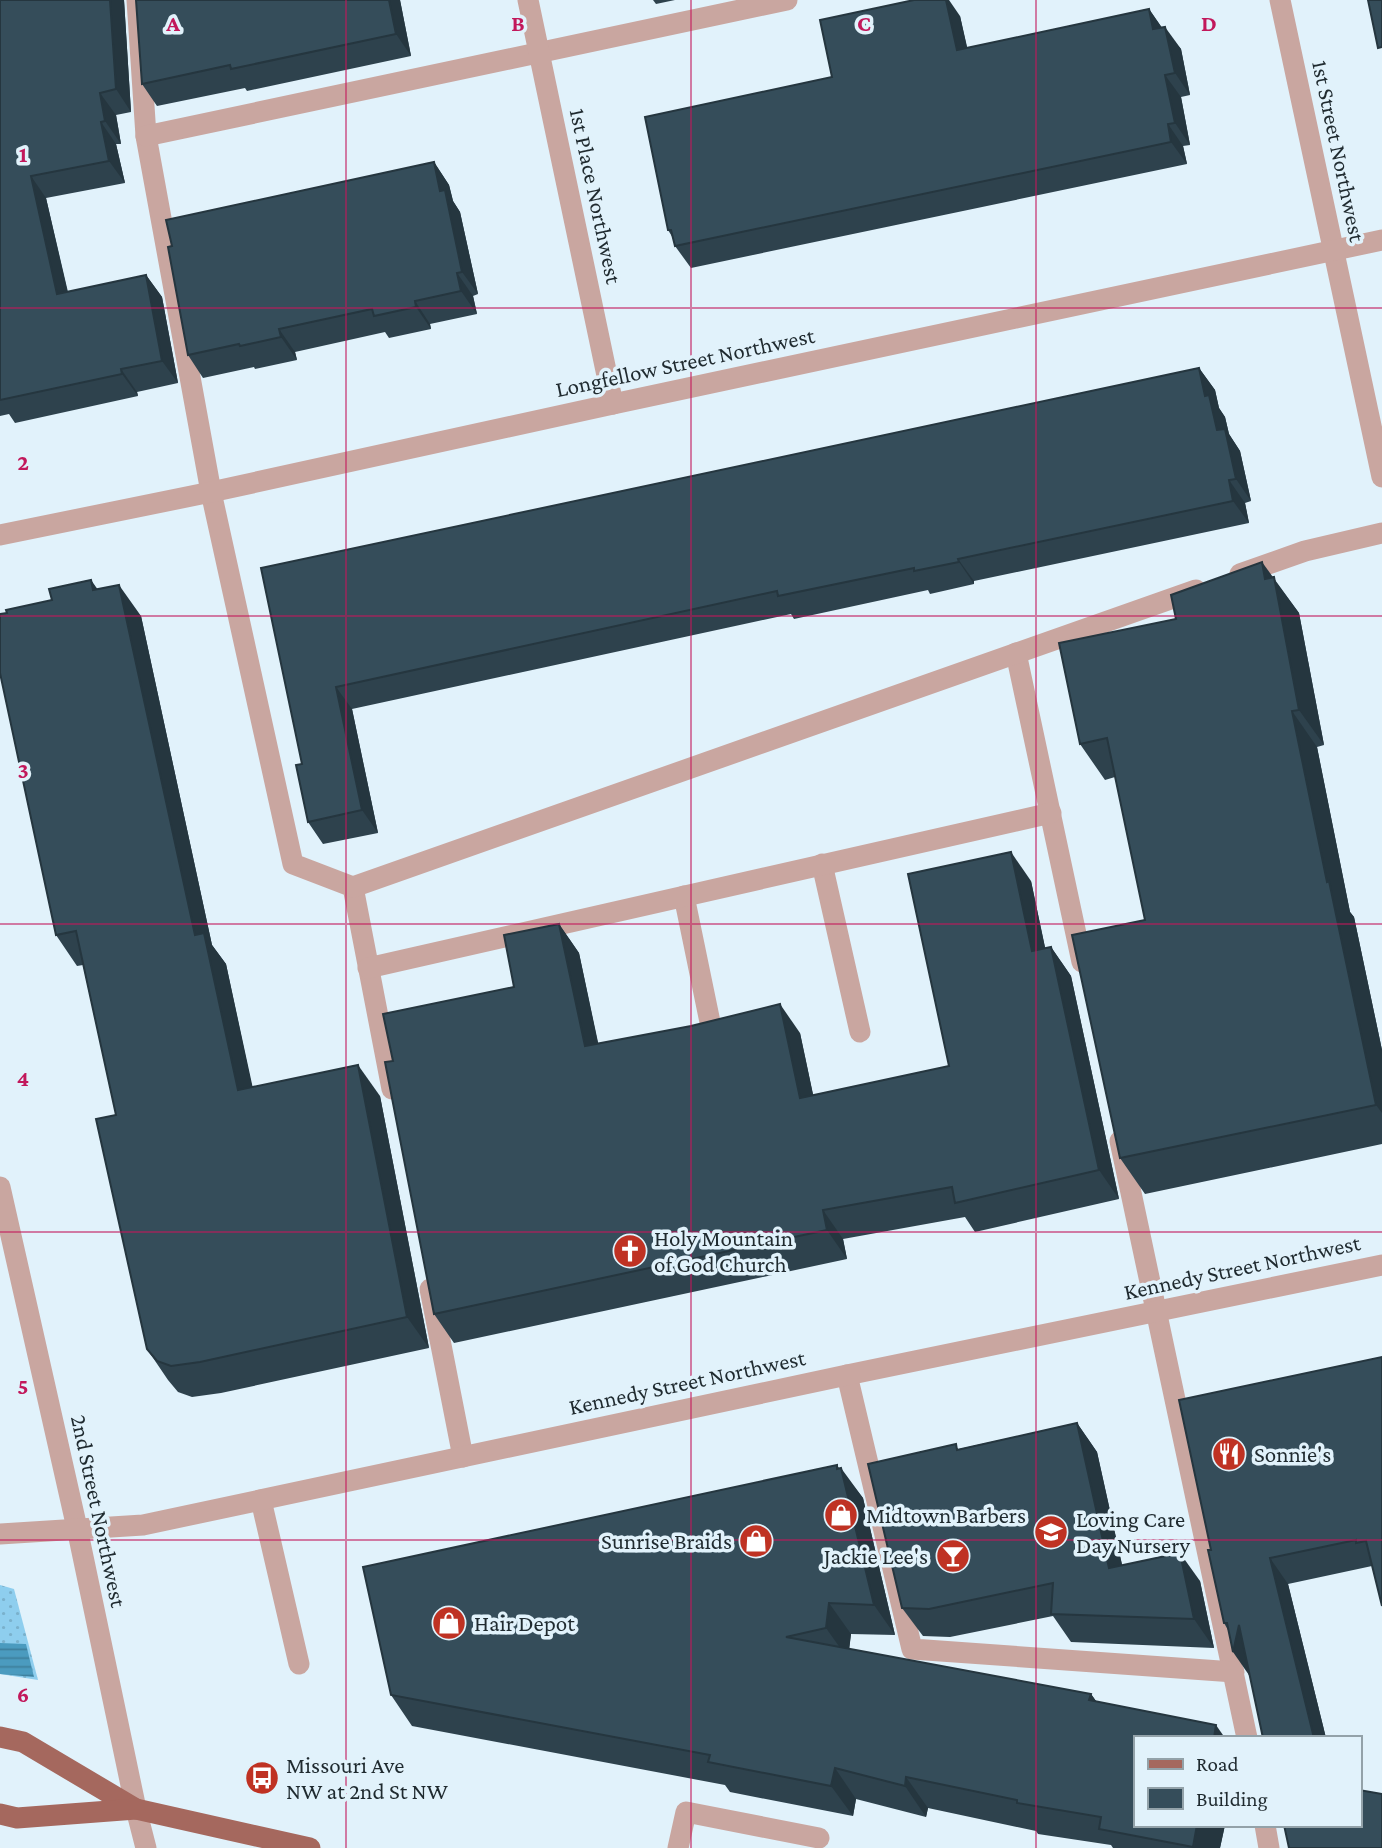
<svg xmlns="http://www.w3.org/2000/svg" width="1382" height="1848" viewBox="0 0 1382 1848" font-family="'Crimson Pro',serif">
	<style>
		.park { fill: url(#park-dots) }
		.water { fill: url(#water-rules) }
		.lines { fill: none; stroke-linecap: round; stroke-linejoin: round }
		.service { stroke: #c9a6a0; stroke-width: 21 }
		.minor { stroke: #c9a6a0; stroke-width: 21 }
		.tertiary { stroke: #c9a6a0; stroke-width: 21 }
		.primary { stroke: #a5685e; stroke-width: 21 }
		.wall { fill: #2e424d }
		.shaded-wall { fill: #25363f }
		.building { fill: #354d5a; stroke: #25363f; stroke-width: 2 }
		.grid { fill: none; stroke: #c2185b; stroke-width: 2; stroke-opacity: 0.55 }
		.labels { text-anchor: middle; stroke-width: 7; stroke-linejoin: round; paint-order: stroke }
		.street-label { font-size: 23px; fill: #1f2a2f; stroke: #e1f2fb }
		.poi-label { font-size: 23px; fill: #1f2a2f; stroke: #e1f2fb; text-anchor: start }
		.grid-label { font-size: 23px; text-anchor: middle; font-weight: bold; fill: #c2185b; stroke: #e1f2fb; stroke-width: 7; stroke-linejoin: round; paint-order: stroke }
	</style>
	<defs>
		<pattern id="park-dots" width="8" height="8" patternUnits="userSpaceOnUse" patternTransform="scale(1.75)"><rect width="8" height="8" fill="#8eceee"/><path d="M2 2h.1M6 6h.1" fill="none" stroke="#7ab1cc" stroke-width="1.8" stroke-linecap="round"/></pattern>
		<pattern id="water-rules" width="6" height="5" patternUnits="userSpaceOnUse" patternTransform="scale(1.75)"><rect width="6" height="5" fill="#4b9bbf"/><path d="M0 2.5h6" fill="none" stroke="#3e7f9c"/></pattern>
	</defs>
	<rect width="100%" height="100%" fill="#e1f2fb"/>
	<!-- park -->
	<polygon class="park" points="0,1585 14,1589 38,1680 0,1674"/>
	<!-- water -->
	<polygon class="water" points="0,1643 26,1644 34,1677 0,1674"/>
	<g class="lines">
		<!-- service -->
		<g class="service">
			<polyline points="137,0 146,136 211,492 293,864 353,887 392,1089"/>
			<polyline points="146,136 787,0"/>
			<polyline points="1240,574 1305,551 1382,533"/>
			<polyline points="1016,653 1082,962"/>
			<polyline points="822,864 860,1032"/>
			<polyline points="353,887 1196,590"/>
			<polyline points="684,896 711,1027"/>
			<polyline points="368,968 1051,813"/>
			<polyline points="1120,1141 1247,1738"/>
			<polyline points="430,1289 463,1457"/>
			<polyline points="847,1375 912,1649 1234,1672"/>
			<polyline points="261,1500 299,1664"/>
			<polyline points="1265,1825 1269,1848"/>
			<polyline points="678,1848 686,1812 819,1838"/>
		</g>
		<!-- minor -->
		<g class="minor">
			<polyline points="528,0 613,404"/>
			<polyline points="1280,0 1382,477"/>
			<polyline points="0,535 211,492 613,404 1382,240"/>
			<polyline points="0,1187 77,1528 136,1809 146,1848"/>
		</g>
		<!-- tertiary -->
		<polyline class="tertiary" points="0,1534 143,1525 847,1375 1382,1265"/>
		<!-- primary -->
		<g class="primary">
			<polyline points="0,1737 23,1742 136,1809"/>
			<polyline points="0,1814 17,1818 136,1809 310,1848"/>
		</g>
	</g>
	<!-- wall -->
	<g class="wall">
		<polygon points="0,0 124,0 131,112 116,115 121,144 116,144 125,183 46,198 68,292 146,275 162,297 178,383 137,392 138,396 15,423 9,414 0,416"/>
		<polygon points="400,0 411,56 247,91 245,88 157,106 142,84"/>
		<polygon points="653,0 675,0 656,4"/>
		<polygon points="1149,9 1162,28 1181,49 1190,95 1181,97 1190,145 1183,146 1187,164 691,268 675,246 673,238 668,230 832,77 960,16 967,48"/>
		<polygon points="434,162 449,185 453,201 460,212 478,294 473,296 477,314 430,324 431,329 389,338 385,332 295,352 297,360 255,369 254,367 203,378 188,355"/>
		<polygon points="1199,368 1215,390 1219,408 1225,417 1229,434 1240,451 1251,501 1245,503 1249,523 974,581 974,584 930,594 928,590 794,619 791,614 352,709 378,833 323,844 308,822 302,764 261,568"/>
		<polygon points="1273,578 1299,613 1324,745 1317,747 1350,912 1354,917 1382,1050 1382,1144 1145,1194 1120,1158 1145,920 1115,777 1105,780 1080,744 1176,619"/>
		<polygon points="91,580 97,590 141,616 212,945 226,964 252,1087 380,1096 429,1348 221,1393 192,1397 178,1392 168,1380 147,1349 116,1115 83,965 77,966 56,935 52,600"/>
		<polygon points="1031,881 1045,948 1051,947 1071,976 1119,1199 975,1232 965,1217 843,1239 847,1259 454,1343 434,1314 393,1061 514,987 559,924 579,953 598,1044 800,1033 813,1095 949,1066"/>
		<polygon points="1382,1357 1372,1566 1288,1584 1326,1738 1263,1738 1250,1677 1228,1630 1224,1623 1211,1550"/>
		<polygon points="1077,1423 1097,1452 1122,1565 1200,1581 1214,1648 1071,1642 1053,1616 950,1637 923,1636 902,1608 959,1449"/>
		<polygon points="839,1468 863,1498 895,1635 851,1634 849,1649 1091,1694 1096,1701 1225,1825 1220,1848 1113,1848 1111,1845 1038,1834 1036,1831 928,1808 926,1817 856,1799 853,1816 730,1792 725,1785 412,1726 391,1695"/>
	</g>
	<!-- shaded-wall -->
	<g class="shaded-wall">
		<polygon points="110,0 124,0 131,112 116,89"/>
		<polygon points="389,0 400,0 411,56 396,34"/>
		<polygon points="946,0 949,0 960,16 973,73 957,50"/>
		<polygon points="1149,9 1165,32 1153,29"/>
		<polygon points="1165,27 1181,49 1190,95 1175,73"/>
		<polygon points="1165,75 1181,97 1190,145 1175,123"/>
		<polygon points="100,93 116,115 121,144 105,121"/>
		<polygon points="101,122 116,144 125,183 109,161"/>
		<polygon points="1168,124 1183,146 1187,164 1171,142"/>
		<polygon points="434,162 449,185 453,201 460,212 478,294 462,272 440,191"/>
		<polygon points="31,176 46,198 73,316 57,294"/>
		<polygon points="457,273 473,296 477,314 461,291"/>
		<polygon points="146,275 162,297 178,383 162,361"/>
		<polygon points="415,301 430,324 431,329 416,307"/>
		<polygon points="279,329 295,352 297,360 281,337"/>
		<polygon points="1199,368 1215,390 1219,408 1225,417 1229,434 1240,451 1251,501 1236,479 1205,396"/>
		<polygon points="121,369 137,392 138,396 122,374"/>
		<polygon points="1229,480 1245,503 1249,523 1233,501"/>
		<polygon points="958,559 974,581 974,584 959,562"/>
		<polygon points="1262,562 1299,613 1324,745 1299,710 1265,579"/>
		<polygon points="91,580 113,611 93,590"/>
		<polygon points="119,585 141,616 212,945 226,964 260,1121 238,1090 195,935"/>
		<polygon points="336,687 352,709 378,833 362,810"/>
		<polygon points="1292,711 1317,747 1350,912 1354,917 1382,1050 1382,1113 1376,1105 1327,882"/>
		<polygon points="1011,852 1031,881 1052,980 1032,951"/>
		<polygon points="559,924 579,953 605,1075 585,1046"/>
		<polygon points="1051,947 1071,976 1119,1199 1099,1170"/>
		<polygon points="780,1004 800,1033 820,1127 800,1098"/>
		<polygon points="358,1065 380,1096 429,1348 407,1317"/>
		<polygon points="823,1210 843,1239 847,1259 827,1230"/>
		<polygon points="1077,1423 1097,1452 1129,1596 1109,1568"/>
		<polygon points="837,1465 843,1474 841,1468 863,1498 895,1635 874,1605"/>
		<polygon points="1180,1553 1200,1581 1214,1648 1194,1619"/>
		<polygon points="1270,1558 1288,1584 1326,1738 1314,1738"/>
		<polygon points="829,1603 851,1634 848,1659 826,1628"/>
		<polygon points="1239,1625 1251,1678 1233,1652"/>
		<polygon points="1091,1694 1112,1724 1089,1700"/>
		<polygon points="1216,1725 1225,1738 1214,1738"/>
		<polygon points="835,1768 856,1799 853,1816 831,1786"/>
		<polygon points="906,1777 928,1808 926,1817 905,1786"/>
		<polygon points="1197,1825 1225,1825 1220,1848 1194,1848"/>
	</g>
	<!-- building -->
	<g class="building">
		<polygon points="0,0 110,0 116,89 100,93 105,121 101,122 109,161 31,176 57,294 146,275 162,361 121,369 122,374 0,400"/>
		<polygon points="136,0 389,0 396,34 231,69 230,65 142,84"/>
		<polygon points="914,0 946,0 957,50 1149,9 1153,29 1165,27 1175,73 1165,75 1175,123 1168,124 1171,142 675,246 671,230 668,230 645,117 832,77 820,20"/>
		<polygon points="1368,0 1382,0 1382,47 1378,48"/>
		<polygon points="434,162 440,191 445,190 462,272 457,273 461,291 415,301 416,307 374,316 372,309 279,329 281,337 240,346 239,344 188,355 168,247 172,246 166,220"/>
		<polygon points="1199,368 1205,396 1209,395 1217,430 1225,429 1236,479 1229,480 1233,501 958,559 959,562 914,571 914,568 778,596 777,591 336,687 362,810 308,822 296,765 302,764 261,568"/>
		<polygon points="1262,562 1265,579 1274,577 1299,710 1292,711 1327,882 1329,881 1376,1105 1120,1158 1072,935 1145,920 1107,738 1080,744 1059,643 1176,619 1171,595"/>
		<polygon points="91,580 93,590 119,585 195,935 204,933 238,1090 358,1065 407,1317 200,1362 171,1366 157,1361 147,1349 96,1119 116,1115 76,931 56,935 0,673 0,614 7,613 6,610 52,600 49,589"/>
		<polygon points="1011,852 1032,951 1051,947 1099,1170 955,1203 952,1187 823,1210 827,1230 434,1314 385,1062 393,1061 383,1014 514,987 504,935 559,924 585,1046 691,1026 780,1004 800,1098 949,1066 908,874"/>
		<polygon points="1382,1357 1382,1606 1366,1541 1356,1543 1356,1540 1270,1558 1314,1738 1263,1738 1239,1625 1233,1652 1227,1623 1224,1623 1208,1550 1211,1550 1179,1400"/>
		<polygon points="1077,1423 1109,1568 1180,1553 1194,1619 1051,1614 1053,1583 929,1609 902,1608 868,1464 956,1444 957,1450"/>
		<polygon points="837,1465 837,1469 841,1468 874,1605 829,1603 826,1628 786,1637 1091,1694 1089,1700 1216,1725 1214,1738 1135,1738 1135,1825 1197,1825 1193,1847 1099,1829 1101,1817 1017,1803 1017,1800 906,1777 905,1786 835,1768 831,1786 708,1762 710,1755 391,1695 363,1567"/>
		<polygon points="1359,1790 1382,1794 1382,1848 1289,1848 1284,1825 1359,1825"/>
	</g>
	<!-- grid -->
	<path class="grid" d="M346 0V1848M691 0V1848M1036 0V1848M0 308H1382M0 616H1382M0 924H1382M0 1232H1382M0 1540H1382"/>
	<!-- icons -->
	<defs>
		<g id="church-disc" transform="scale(1.75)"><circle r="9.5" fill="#bf3223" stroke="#e1f2fb"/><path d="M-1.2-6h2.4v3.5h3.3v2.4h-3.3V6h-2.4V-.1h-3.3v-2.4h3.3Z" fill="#fff"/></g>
		<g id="restaurant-disc" transform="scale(1.75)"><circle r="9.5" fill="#bf3223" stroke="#e1f2fb"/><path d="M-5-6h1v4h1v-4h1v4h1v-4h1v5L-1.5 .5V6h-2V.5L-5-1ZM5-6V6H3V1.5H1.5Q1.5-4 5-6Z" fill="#fff"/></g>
		<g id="shop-disc" transform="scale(1.75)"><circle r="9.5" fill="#bf3223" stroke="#e1f2fb"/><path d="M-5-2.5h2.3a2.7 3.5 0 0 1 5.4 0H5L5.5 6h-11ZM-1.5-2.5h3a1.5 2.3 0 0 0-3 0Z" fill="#fff"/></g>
		<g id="school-disc" transform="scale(1.75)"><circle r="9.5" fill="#bf3223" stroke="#e1f2fb"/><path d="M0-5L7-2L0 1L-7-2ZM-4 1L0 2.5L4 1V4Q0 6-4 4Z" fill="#fff"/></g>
		<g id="bar-disc" transform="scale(1.75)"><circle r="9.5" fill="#bf3223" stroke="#e1f2fb"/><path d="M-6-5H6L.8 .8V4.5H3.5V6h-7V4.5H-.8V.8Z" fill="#fff"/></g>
		<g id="bus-disc" transform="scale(1.75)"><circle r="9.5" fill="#bf3223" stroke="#e1f2fb"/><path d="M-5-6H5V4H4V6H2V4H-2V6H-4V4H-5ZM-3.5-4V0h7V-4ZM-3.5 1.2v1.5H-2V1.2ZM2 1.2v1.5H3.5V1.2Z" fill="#fff"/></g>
	</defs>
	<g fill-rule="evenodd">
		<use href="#church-disc" x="630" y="1251"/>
		<use href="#restaurant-disc" x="1229" y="1454"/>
		<use href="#shop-disc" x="841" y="1515"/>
		<use href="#school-disc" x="1051" y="1532"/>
		<use href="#shop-disc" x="756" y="1541"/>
		<use href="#bar-disc" x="953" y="1556"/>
		<use href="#shop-disc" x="449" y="1623"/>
		<use href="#bus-disc" x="262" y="1778"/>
	</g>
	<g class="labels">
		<!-- street labels -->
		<g class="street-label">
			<text transform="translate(1339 151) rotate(78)" y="8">1st Street Northwest</text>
			<text transform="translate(596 196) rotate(78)" y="8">1st Place Northwest</text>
			<text transform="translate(685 362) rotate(-12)" y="8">Longfellow Street Northwest</text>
			<text transform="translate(1242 1267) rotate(-12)" y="8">Kennedy Street Northwest</text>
			<text transform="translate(687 1382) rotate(-12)" y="8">Kennedy Street Northwest</text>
			<text transform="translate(99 1511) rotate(78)" y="8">2nd Street Northwest</text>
		</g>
		<!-- poi labels -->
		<g class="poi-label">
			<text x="654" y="1246">Holy Mountain<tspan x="654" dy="26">of God Church</tspan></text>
			<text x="1254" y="1462">Sonnie's</text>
			<text x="866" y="1523">Midtown Barbers</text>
			<text x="1076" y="1527">Loving Care<tspan x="1076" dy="26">Day Nursery</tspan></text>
			<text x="732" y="1549" text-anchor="end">Sunrise Braids</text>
			<text x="928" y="1564" text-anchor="end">Jackie Lee's</text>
			<text x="474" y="1631">Hair Depot</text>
			<text x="286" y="1773">Missouri Ave<tspan x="286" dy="26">NW at 2nd St NW</tspan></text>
		</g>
	</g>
	<g class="grid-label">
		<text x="173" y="31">A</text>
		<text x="518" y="31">B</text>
		<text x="864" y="31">C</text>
		<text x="1209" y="31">D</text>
		<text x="23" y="162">1</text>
		<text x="23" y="470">2</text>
		<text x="23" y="778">3</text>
		<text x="23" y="1086">4</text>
		<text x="23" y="1394">5</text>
		<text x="23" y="1702">6</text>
	</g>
	<!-- legend -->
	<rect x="1134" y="1736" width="228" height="91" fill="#e1f2fb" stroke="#93a2a9" stroke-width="2"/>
	<rect x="1148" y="1759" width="35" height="10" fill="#a5685e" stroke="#93a2a9" stroke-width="2"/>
	<text x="1196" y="1771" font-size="21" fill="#1f2a2f">Road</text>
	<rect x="1148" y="1788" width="35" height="21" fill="#354d5a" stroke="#93a2a9" stroke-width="2"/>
	<text x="1196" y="1806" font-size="21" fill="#1f2a2f">Building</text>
</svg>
